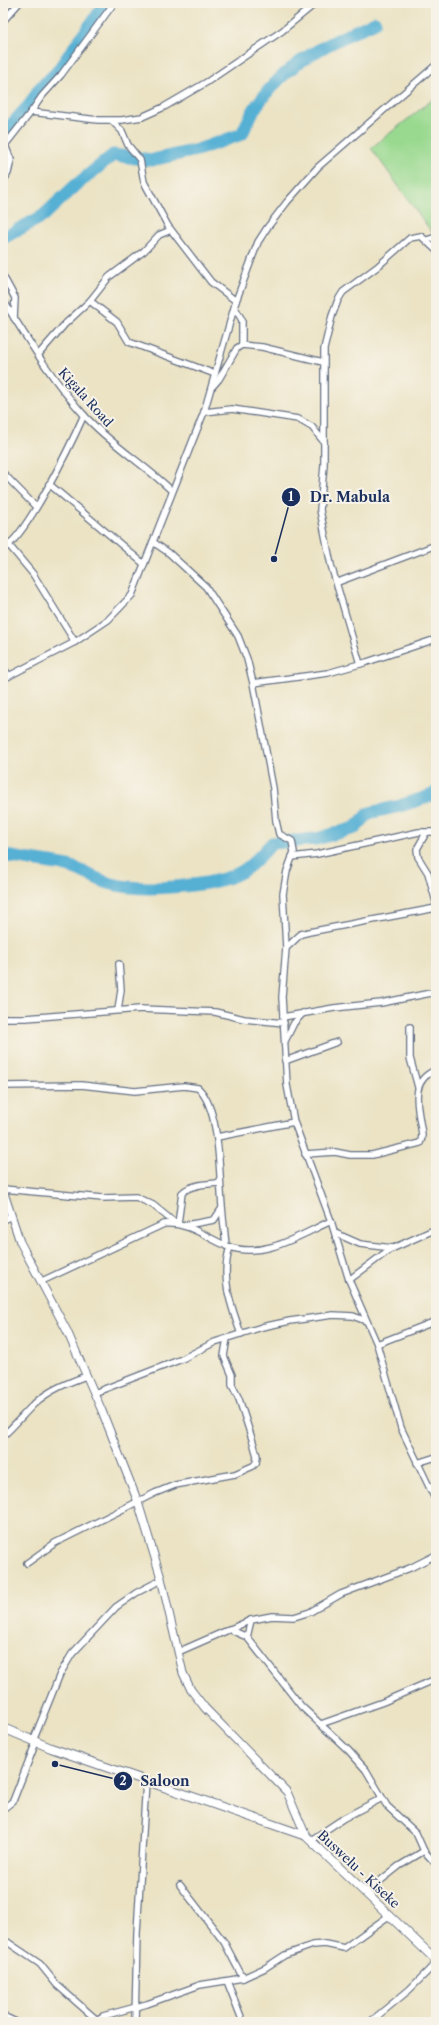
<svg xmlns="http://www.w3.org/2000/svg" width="439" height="2025" viewBox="0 0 439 2025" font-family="'Libre Caslon Text',serif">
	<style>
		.green { fill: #99d98f; stroke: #5a8476 }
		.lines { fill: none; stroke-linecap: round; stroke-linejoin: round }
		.river { stroke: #57b0d4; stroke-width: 13 }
		.minor-casing { stroke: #646e82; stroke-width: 8 }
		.tertiary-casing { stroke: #646e82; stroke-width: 9 }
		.secondary-casing { stroke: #646e82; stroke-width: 10 }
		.minor { stroke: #fff; stroke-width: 5.5 }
		.tertiary { stroke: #fff; stroke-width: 7 }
		.secondary { stroke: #fff; stroke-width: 8 }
		.labels { text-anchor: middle; stroke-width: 4; stroke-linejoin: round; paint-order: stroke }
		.street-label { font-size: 13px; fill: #1b2f5e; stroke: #f7f3e8 }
		.leader { fill: none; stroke: #1b2f5e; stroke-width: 1.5 }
		.callout-dot { fill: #1b2f5e; stroke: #f7f3e8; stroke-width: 1.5 }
		.mark-label { font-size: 12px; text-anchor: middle; font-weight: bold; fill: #fff }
		.callout-label { font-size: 14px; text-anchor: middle; font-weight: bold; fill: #1b2f5e; stroke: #f7f3e8; stroke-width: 4; stroke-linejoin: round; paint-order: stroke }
	</style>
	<rect width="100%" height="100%" fill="#f7f3e8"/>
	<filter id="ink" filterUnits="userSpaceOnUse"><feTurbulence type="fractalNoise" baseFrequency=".025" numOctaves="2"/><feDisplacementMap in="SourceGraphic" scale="8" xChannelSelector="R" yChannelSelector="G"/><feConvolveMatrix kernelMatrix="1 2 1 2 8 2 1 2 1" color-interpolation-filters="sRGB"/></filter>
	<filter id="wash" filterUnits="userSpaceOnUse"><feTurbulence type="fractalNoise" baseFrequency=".012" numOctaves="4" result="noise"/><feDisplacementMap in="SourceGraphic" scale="16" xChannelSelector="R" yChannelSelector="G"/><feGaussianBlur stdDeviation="0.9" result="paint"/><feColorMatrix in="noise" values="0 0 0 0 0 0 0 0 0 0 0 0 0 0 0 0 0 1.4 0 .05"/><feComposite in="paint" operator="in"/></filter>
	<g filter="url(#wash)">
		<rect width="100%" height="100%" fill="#ebe3c4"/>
		<!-- green -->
		<polygon class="green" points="436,97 436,238 371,148"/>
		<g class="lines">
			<!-- river -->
			<g class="river">
				<polyline points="3,134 31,103 39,89 56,73 106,3"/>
				<path d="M3 238 43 216 75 186 113 155 152 160 197 150 242 134C247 123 252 111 260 101 291 59 330 43 375 22"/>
				<path d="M3 855C23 860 43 861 63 865 81 868 95 880 112 884 142 892 214 887 241 872 253 865 263 853 272 843L316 839 355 828 369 813 400 806 433 795 436 792"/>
			</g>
		</g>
	</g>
	<g filter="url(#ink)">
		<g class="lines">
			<!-- minor casing -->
			<g class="minor-casing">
				<g id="minor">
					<polyline points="3,21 19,3"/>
					<polyline points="31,112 42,96 61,75 114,3"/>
					<polyline points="112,121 122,131 128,145 140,160 144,182 168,226 211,282 236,301"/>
					<polyline points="3,182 8,173 11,160 5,145 31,112 98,120 122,120 142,117 164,107 207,82 282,31 316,3"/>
					<polyline points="427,240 436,237"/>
					<polyline points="3,276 15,298 14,318"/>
					<path d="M3 300C28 340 52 380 84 415 110 444 144 464 172 491"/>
					<polyline points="90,301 117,322 129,342 215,374"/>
					<polyline points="235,308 242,320 242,345"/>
					<polyline points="38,355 65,324 90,301 109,277 144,251 159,235 171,230"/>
					<polyline points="212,387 219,379 237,348 242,345 262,347 323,362"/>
					<polyline points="204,412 232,409 298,419 312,427 324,442"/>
					<polyline points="3,473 36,507"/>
					<polyline points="49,484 144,564"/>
					<polyline points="3,538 33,574 75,642"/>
					<polyline points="153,542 169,553 206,587 238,636 247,659 253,683 273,788 276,821 279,834 292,841 294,852 287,871 283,894 286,948 282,997 287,1085 294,1122 331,1221 349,1280 377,1344 401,1428 436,1501"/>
					<path d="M3 549C27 536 71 444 84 415"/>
					<polyline points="338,582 436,545"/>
					<polyline points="360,664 331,565 320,510 324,465 324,349 332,316 338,300 343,292 377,267 410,238 421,236 436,250"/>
					<polyline points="3,667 9,676"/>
					<polyline points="3,679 75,642 108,620 132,595 204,412 236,301 258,242 267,228 287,202 318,167 436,65"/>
					<polyline points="253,683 328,673 367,662 436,639"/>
					<polyline points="426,833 417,849 418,857 428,873 436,902"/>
					<polyline points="292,857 317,854 419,832 436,832"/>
					<polyline points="286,948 301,934 309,932 436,908"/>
					<polyline points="118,1010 121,990 119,964"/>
					<polyline points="283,1017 334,1008 381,1003 436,992"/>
					<polyline points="3,1018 26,1018 140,1009 215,1012 244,1019 284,1023"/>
					<polyline points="410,1027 410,1058 418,1087"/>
					<polyline points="285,1041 294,1023 303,1013"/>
					<polyline points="285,1061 337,1042"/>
					<path d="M3 1086 81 1085 135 1091 184 1086 198 1088C221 1109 219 1176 222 1206 223 1220 225 1233 226 1246"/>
					<polyline points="217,1137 294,1122"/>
					<path d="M305 1154 335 1152 350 1155H372L420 1143C423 1138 422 1133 421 1128 417 1105 410 1080 436 1070"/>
					<polyline points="3,1189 103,1198 136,1197 153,1205 175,1223"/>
					<polyline points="3,1220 11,1216"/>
					<path d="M178 1224 182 1193C191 1184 208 1184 220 1183"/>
					<polyline points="186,1225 214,1220 222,1208"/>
					<polyline points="335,1233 360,1244 392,1248"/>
					<path d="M230 1247C220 1277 231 1306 241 1334"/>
					<polyline points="349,1280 389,1250 436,1229"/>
					<path d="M42 1281 164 1224C189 1222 205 1237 227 1246 263 1260 300 1235 331 1221"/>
					<polyline points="377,1344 436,1321"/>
					<polyline points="94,1393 182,1359 215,1342 262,1327 290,1321 333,1315 353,1316 366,1321"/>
					<path d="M3 1436C14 1426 23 1415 34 1404 49 1390 67 1383 86 1376"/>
					<polyline points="417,1463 436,1457"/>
					<polyline points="27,1563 55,1543 155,1493 175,1485 235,1474 253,1466 256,1463 257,1456 253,1442 239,1399 232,1385 232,1375 224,1356 227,1338"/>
					<polyline points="229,1629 247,1637 301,1706 349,1751 366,1770 387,1806 416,1833 424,1851 436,1864"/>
					<polyline points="247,1637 251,1620"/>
					<polyline points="178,1652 251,1620 272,1616 294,1617 310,1612 341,1594 410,1568 436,1555"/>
					<polyline points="321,1724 383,1702 436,1679"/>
					<polyline points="33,1741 60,1674 72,1654 116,1607 136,1593 161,1580"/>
					<polyline points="3,1809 13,1801 36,1742"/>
					<polyline points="311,1840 344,1818 382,1798"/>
					<polyline points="180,1885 224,1942 243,1978"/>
					<polyline points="366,1892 399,1866 424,1851"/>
					<polyline points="3,1939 40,1964 57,1985 97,2020"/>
					<polyline points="227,1981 243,2022"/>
					<polyline points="3,2016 16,2022"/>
					<polyline points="93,2022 103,2016 147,2004 200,1985 243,1978 265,1968 285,1955 313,1945 325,1944 344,1948 390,1915"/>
					<polyline points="135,2022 137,1933 146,1781"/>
					<polyline points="370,2022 409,1990 436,1963"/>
				</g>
			</g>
			<!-- tertiary casing -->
			<g class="tertiary-casing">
				<polyline id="tertiary" points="3,1190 20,1242 67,1331 102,1411 138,1502 161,1578 183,1673 191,1690 205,1708 287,1792 306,1836"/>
			</g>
			<!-- secondary casing -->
			<g class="secondary-casing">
				<polyline id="secondary" points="3,1728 51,1748 306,1836 436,1960"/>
			</g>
			<!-- minor -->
			<use href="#minor" class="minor"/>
			<!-- tertiary -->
			<use href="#tertiary" class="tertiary"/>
			<!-- secondary -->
			<use href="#secondary" class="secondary"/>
		</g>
	</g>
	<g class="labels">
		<!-- street labels -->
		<g class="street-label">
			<text transform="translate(86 397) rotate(48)" y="5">Kigala Road</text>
			<text transform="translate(359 1869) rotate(43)" y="5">Buswelu - Kiseke</text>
		</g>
	</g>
	<!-- callouts -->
	<path class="leader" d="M274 559L291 497M55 1764L123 1781"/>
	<g class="callout-dot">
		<circle cx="274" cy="559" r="4"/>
		<circle cx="55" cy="1764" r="4"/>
		<circle cx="291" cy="497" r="10"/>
		<circle cx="123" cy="1781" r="10"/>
	</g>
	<g class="mark-label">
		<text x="291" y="501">1</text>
		<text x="123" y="1785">2</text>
	</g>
	<g class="callout-label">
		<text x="350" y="502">Dr. Mabula</text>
		<text x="165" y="1786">Saloon</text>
	</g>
	<!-- margin -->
	<rect width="439" height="2025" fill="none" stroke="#f7f3e8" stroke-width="16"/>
</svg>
